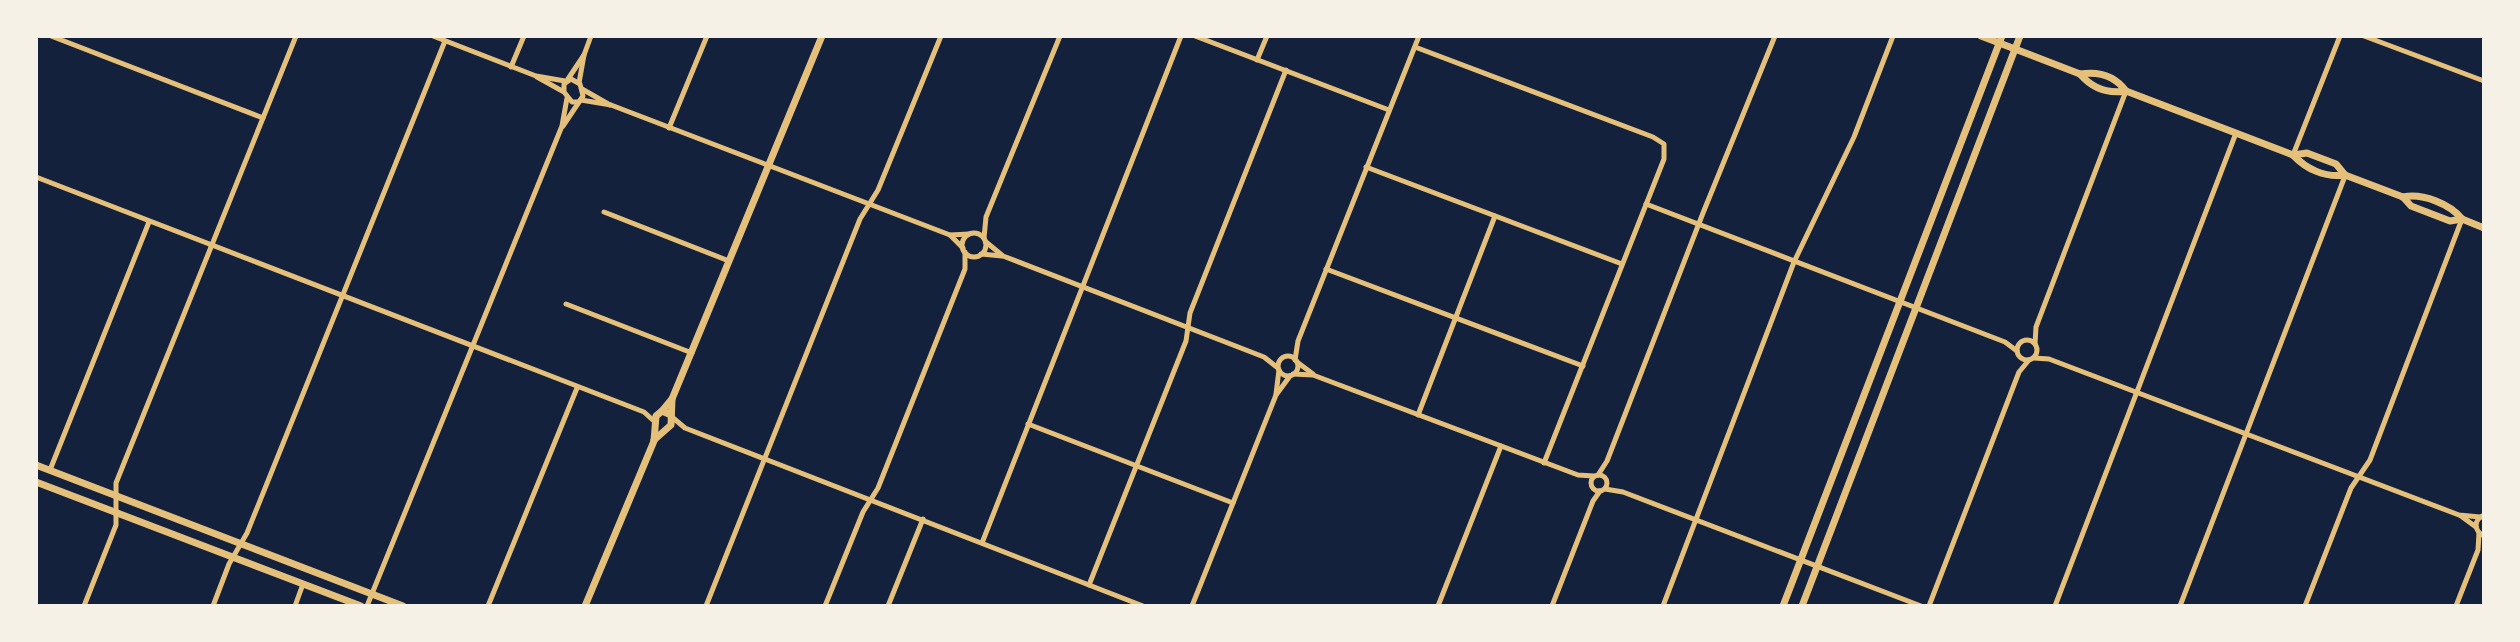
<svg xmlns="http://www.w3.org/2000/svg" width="2520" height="642" viewBox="0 0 2520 642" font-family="Raleway,sans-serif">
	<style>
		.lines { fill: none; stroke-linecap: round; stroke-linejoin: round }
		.minor { stroke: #e5c07b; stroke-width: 5 }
		.tertiary { stroke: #e5c07b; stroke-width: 7 }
		.secondary { stroke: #e5c07b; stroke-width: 7 }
	</style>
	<rect width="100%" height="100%" fill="#14213d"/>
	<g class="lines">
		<!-- minor -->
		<g class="minor">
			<polyline points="51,36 263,118"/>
			<polyline points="433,36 536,76 565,81"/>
			<polyline points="1195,36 1389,110"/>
			<polyline points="2364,36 2484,81"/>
			<polyline points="1415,47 1653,137 1664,144 1664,159 1544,463"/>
			<polyline points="1257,60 1267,36"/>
			<polyline points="511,67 524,36"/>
			<polyline points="537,77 564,92 572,102 579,102 583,96 580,84 571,79 564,84 564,92"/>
			<polyline points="568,79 584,55 591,36"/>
			<polyline points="579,83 584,55"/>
			<polyline points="582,89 610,105"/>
			<polyline points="581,100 611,105 950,235 963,248"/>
			<polyline points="563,126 579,102"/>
			<polyline points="669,128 707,36"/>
			<polyline points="2293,155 2340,36"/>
			<polyline points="1366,167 1622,264"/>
			<polyline points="36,177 644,412 655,422"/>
			<polyline points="1646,204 2005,342 2017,351"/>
			<polyline points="604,212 729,261"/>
			<circle cx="974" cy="245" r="12"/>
			<polyline points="950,235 969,234"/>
			<polyline points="984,238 986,217 1060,36"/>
			<polyline points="986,242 1003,256 1264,357 1278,368"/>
			<polyline points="981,254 1002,256"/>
			<polyline points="1326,269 1583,366"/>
			<polyline points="566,304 692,353"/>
			<circle cx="2027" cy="350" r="10"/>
			<polyline points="2035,344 2036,327 2126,91"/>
			<circle cx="1288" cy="366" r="10"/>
			<polyline points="2034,358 2049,359 2459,515 2480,517"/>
			<polyline points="1295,360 1298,341 1419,36"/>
			<polyline points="1297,362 1313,374"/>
			<polyline points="1293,374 1313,375 1578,475 1594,476"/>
			<polyline points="1276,394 1279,370"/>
			<polyline points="1418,415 1495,216"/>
			<polyline points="672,417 685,428 1143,606"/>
			<polyline points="1028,424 1233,503"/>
			<polyline points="50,470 149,222"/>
			<circle cx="1599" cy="483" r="8"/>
			<polyline points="1598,475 1607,461 1703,213 1775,36"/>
			<polyline points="1605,489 1623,492 1921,606"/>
			<path d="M2484 515C2473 520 2474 531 2484 536"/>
			<polyline points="2461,516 2476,527"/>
			<polyline points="982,543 1181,36"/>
			<polyline points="1089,585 1186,341 1190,313 1286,70"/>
			<polyline points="84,606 116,525 116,483 296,36"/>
			<polyline points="213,606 229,564 247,533 445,41"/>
			<polyline points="295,606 303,584"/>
			<polyline points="367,606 562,126 567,98"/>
			<polyline points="488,606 577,388"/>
			<polyline points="706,606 860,219 878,190 941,36"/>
			<polyline points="825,606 863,512 878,488 965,269 965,252"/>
			<polyline points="888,606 923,519"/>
			<polyline points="1192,606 1276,395 1290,376"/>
			<polyline points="1438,606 1501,446"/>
			<polyline points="1552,606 1593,501 1600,491"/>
			<polyline points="1663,606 1794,262 1854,137 1893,36"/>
			<polyline points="1929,606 2019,372 2029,360"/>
			<polyline points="2055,606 2236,133"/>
			<polyline points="2180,606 2345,176"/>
			<polyline points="2305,606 2351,488 2370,460 2462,219"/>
			<polyline points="2456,606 2478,550 2479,533"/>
		</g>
		<!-- tertiary -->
		<g class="tertiary">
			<polyline points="662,411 672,399 822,36"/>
			<polyline points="654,440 671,425 672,399"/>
			<polyline points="585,606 654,441 656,416 662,411 671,415"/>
		</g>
		<!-- secondary -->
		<g class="secondary">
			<path d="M1981 36 2080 74C2092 88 2108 94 2126 91L2293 155C2306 169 2325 178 2345 175"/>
			<path d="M2080 74C2099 71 2115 76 2126 91"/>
			<polyline points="2293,155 2307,153 2336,164 2345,175 2403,197 2411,206 2450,221 2462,219 2484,228"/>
			<path d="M2403 197C2423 193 2450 204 2462 219"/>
			<polyline points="36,465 403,606"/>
			<polyline points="36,482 361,606"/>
			<polyline points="1783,606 2002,36"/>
			<polyline points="1802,606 2020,36"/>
		</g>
	</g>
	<!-- border -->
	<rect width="2520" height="642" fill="none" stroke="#f6f1e7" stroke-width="76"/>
</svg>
